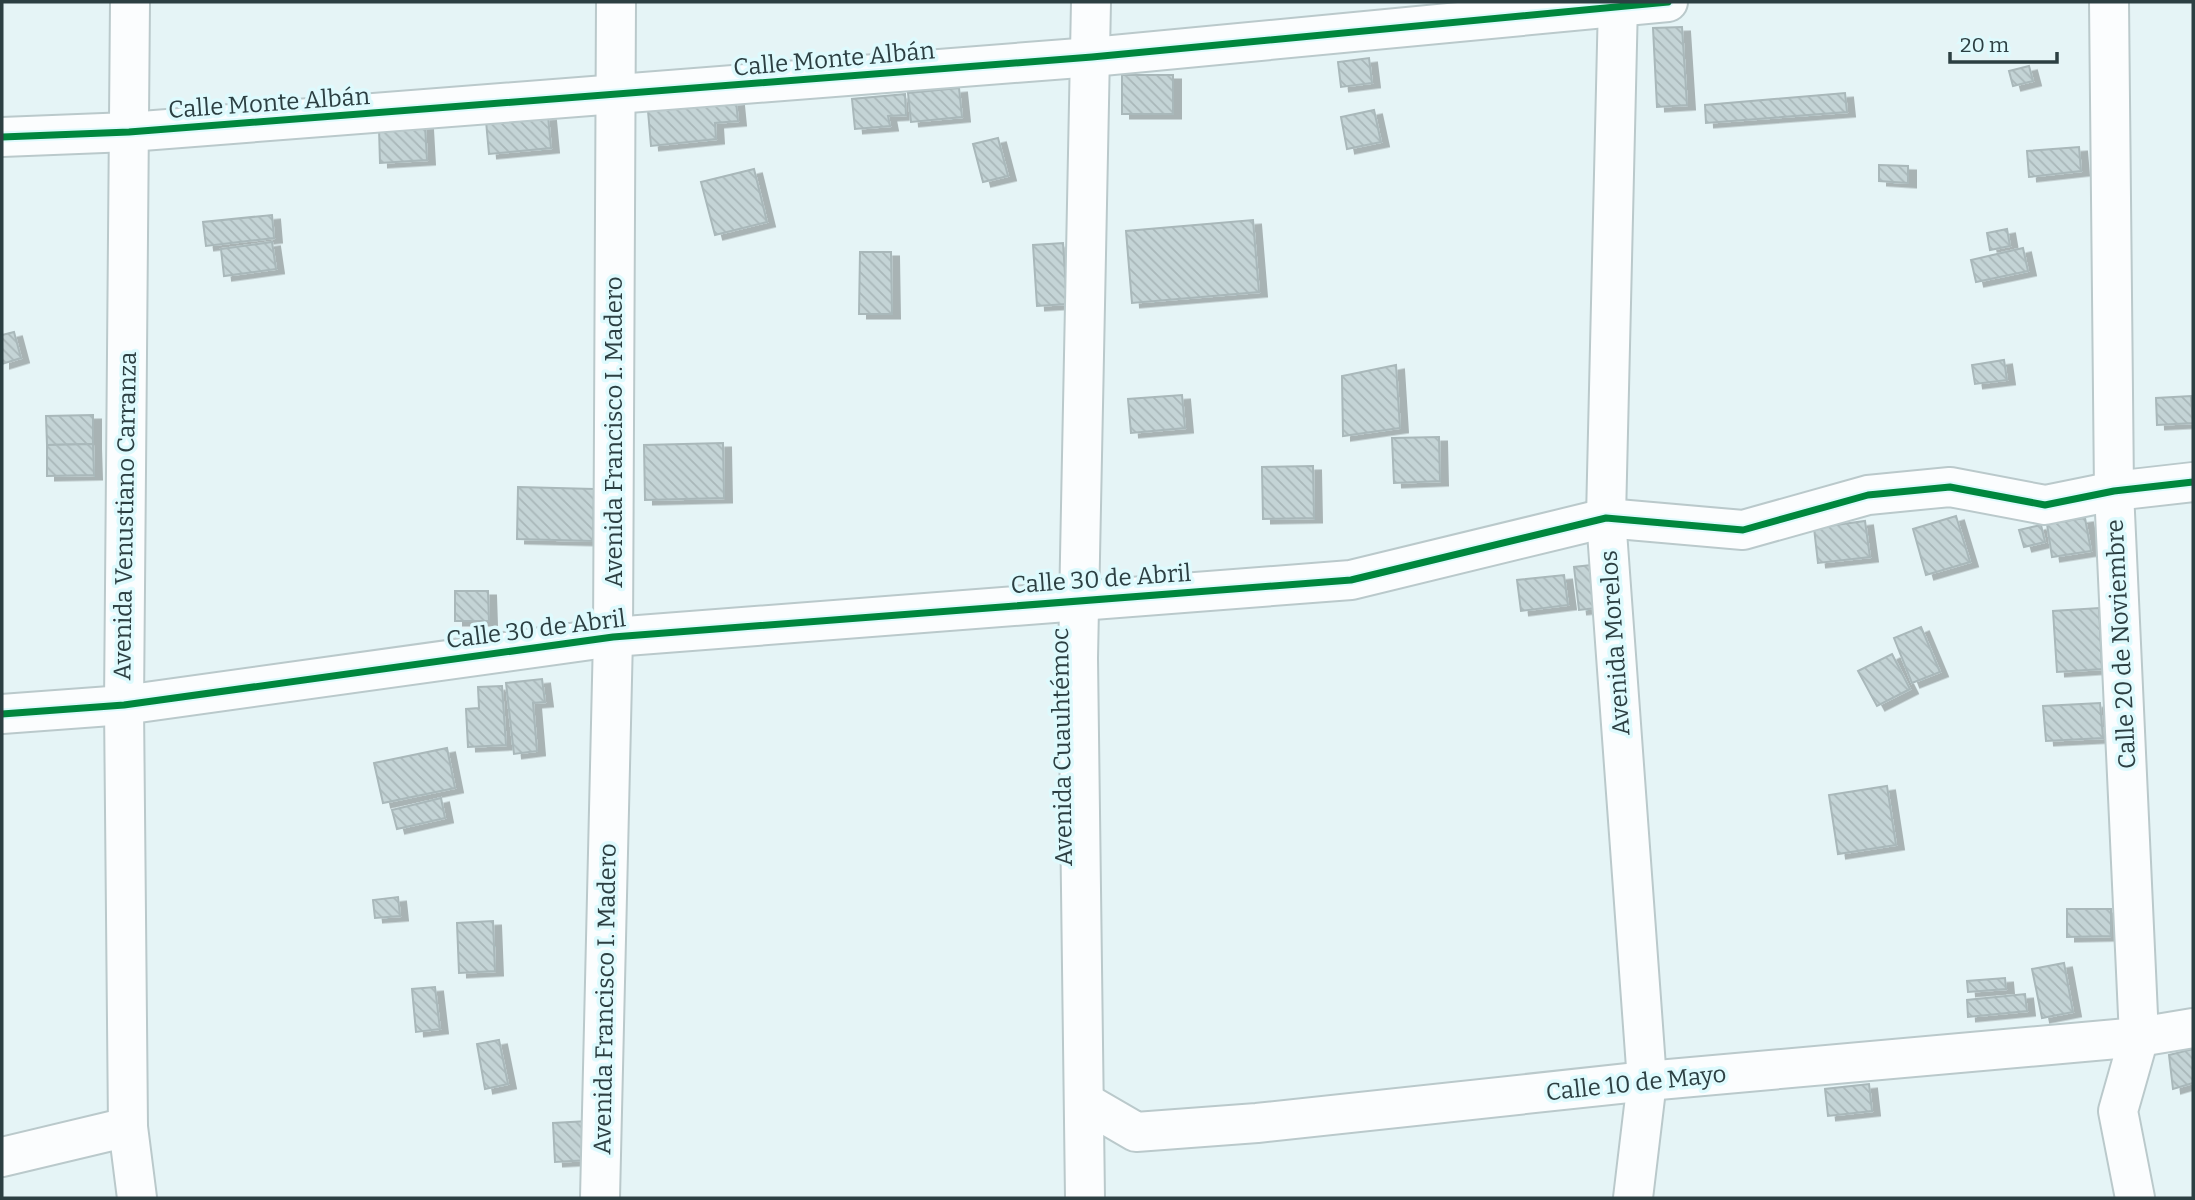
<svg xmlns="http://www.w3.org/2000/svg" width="2195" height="1200" viewBox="0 0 2195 1200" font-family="Bitter,serif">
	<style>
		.building { fill: url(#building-back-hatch); stroke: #a9b8ba; stroke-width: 2; filter: url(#shadow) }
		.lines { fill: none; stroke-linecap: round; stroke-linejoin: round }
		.minor-casing { stroke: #bac9cb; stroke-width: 42 }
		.minor { stroke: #fbfdfe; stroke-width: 38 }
		.cycleway-casing { stroke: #defafd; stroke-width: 11 }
		.cycleway { stroke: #00873e; stroke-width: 7 }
		.labels { text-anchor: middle; stroke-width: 7; stroke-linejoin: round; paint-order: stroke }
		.street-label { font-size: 24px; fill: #2c3f42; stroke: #defafd }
	</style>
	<defs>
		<pattern id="building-back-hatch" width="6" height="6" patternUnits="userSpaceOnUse" patternTransform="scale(1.75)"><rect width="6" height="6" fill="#c4d4d6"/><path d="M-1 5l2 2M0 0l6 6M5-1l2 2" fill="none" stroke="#a9b7b9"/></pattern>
		<filter id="shadow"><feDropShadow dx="8" dy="4.5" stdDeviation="0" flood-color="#0004"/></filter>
	</defs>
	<rect width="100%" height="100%" fill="#e5f4f6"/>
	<!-- building -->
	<g class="building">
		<polygon points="1682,27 1687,105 1657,107 1653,28"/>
		<polygon points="1369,58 1372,83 1341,87 1338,62"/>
		<polygon points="2029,66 2033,81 2013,86 2009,71"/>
		<rect x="1122" y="75" width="51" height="39"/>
		<polygon points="959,88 962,117 911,122 908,93"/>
		<polygon points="1845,93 1847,112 1706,123 1705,105"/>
		<polygon points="905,94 906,115 888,116 890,126 855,129 852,99"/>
		<polygon points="736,101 738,121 715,123 716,139 651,146 648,111"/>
		<polygon points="1374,110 1381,142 1347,149 1341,117"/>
		<polygon points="548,116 551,148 489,154 486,121"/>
		<polygon points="425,125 427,160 380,163 379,128"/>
		<polygon points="998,138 1008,176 983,182 973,144"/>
		<polygon points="2079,147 2081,171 2029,177 2027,151"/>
		<polygon points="1879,165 1908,166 1908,183 1879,181"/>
		<polygon points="754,169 767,222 715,235 701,182"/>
		<polygon points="272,215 274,238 206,246 203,222"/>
		<polygon points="1253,220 1259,292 1132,303 1126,231"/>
		<polygon points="2007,229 2010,246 1990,250 1987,233"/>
		<polygon points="272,242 276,269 224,276 221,249"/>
		<polygon points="1063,243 1067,304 1037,306 1033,245"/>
		<polygon points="2023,248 2028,271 1976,282 1971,260"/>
		<polygon points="860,252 891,252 892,314 859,314"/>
		<polygon points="14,332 21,358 2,364 2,335"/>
		<polygon points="2004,360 2007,380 1975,384 1972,365"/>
		<polygon points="1396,365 1400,428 1343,436 1342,376"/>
		<polygon points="1182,395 1185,428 1131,433 1128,399"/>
		<polygon points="2191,396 2193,423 2157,425 2156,398"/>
		<polygon points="93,415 93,444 47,445 46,416"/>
		<polygon points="1439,437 1440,481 1394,483 1392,438"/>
		<polygon points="723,443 724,498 645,500 644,445"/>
		<polygon points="93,444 94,475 47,476 47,445"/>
		<polygon points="1313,466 1314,518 1263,519 1262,467"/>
		<polygon points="518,487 594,489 593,541 517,539"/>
		<polygon points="1956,516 1970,562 1926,575 1913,529"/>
		<polygon points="2085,518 2091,551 2052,557 2047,524"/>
		<polygon points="1865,521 1870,557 1818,563 1814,528"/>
		<polygon points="2041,525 2045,542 2024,547 2019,530"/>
		<polygon points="1600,564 1605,607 1579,610 1574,567"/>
		<polygon points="1564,575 1568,605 1521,611 1517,580"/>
		<polygon points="455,591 488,591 489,621 455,621"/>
		<polygon points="2099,608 2102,669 2057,672 2053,611"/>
		<polygon points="1921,627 1940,672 1912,683 1894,638"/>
		<polygon points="1892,654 1910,689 1877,706 1858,671"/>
		<polygon points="542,679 545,702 533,703 537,751 514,754 506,683"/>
		<polygon points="502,686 506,745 468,747 466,709 479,708 478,687"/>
		<polygon points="2100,703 2103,738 2046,741 2043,706"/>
		<polygon points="447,748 455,788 383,803 374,763"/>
		<polygon points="1887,786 1896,845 1838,854 1829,795"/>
		<polygon points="441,798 445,818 397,829 392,810"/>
		<polygon points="398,897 400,916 375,918 373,900"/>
		<polygon points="2067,909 2111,909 2111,936 2067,937"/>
		<polygon points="493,921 495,971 459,973 457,923"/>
		<polygon points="2064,963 2073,1012 2042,1018 2032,969"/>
		<polygon points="2005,978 2006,989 1968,992 1967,981"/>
		<polygon points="435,987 440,1029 416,1032 412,989"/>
		<polygon points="2025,994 2027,1011 1968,1017 1967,1000"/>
		<polygon points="499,1040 508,1084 485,1089 477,1044"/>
		<polygon points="2193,1049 2193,1083 2173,1089 2169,1055"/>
		<polygon points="1869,1084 1872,1111 1828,1116 1825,1089"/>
		<polygon points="588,1121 589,1160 555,1162 553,1123"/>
	</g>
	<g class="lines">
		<!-- minor casing -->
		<g class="minor-casing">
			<g id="minor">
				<polyline points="130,2 124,705 128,1127 137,1198"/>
				<polyline points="1618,2 1606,518 1647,1081 1633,1198"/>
				<polyline points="2109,2 2114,491 2139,1037 2118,1111 2135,1198"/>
				<polyline points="2,137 129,132 1092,57 1668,2"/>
				<polyline points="2,714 124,705 613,637 1351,580 1606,518 1743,530 1868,495 1950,487 2045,505 2114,491 2193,482"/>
				<polyline points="1086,1103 1136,1132 1257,1123 1647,1081 2139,1037 2193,1028"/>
				<polyline points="2,1157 128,1127"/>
				<polyline points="600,1198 613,637 616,2"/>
				<polyline points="1085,1198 1078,658 1091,2"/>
			</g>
		</g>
		<!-- minor -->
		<use href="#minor" class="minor"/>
		<!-- cycleway casing -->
		<g class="cycleway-casing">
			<g id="cycleway">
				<polyline points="2,137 129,132 1092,57 1668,2"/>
				<polyline points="2,714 124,705 613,637 1351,580 1606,518 1743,530 1868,495 1950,487 2045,505 2114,491 2193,482"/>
			</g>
		</g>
		<!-- cycleway -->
		<use href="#cycleway" class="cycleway"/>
	</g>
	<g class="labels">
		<!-- street labels -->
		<g class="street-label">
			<text transform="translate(834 59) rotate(-5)" y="8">Calle Monte Albán</text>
			<text transform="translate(269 103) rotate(-4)" y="8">Calle Monte Albán</text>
			<text transform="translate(614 432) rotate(-90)" y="8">Avenida Francisco I. Madero</text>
			<text transform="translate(125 516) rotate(-89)" y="8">Avenida Venustiano Carranza</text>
			<text transform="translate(1101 579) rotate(-4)" y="8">Calle 30 de Abril</text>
			<text transform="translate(536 629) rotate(-7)" y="8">Calle 30 de Abril</text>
			<text transform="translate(1615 643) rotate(-94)" y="8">Avenida Morelos</text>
			<text transform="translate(2121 644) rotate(-93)" y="8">Calle 20 de Noviembre</text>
			<text transform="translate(1062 747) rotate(-91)" y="8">Avenida Cuauhtémoc</text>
			<text transform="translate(605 999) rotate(-89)" y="8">Avenida Francisco I. Madero</text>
			<text transform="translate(1636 1083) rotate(-6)" y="8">Calle 10 de Mayo</text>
		</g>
	</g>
	<!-- border -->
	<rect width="2195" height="1200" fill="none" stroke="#2c3f42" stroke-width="7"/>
	<!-- scale -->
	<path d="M1950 52v10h107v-10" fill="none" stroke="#2c3f42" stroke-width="3.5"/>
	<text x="1960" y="52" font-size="21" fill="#2c3f42" stroke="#defafd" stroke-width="5" paint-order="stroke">20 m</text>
</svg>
